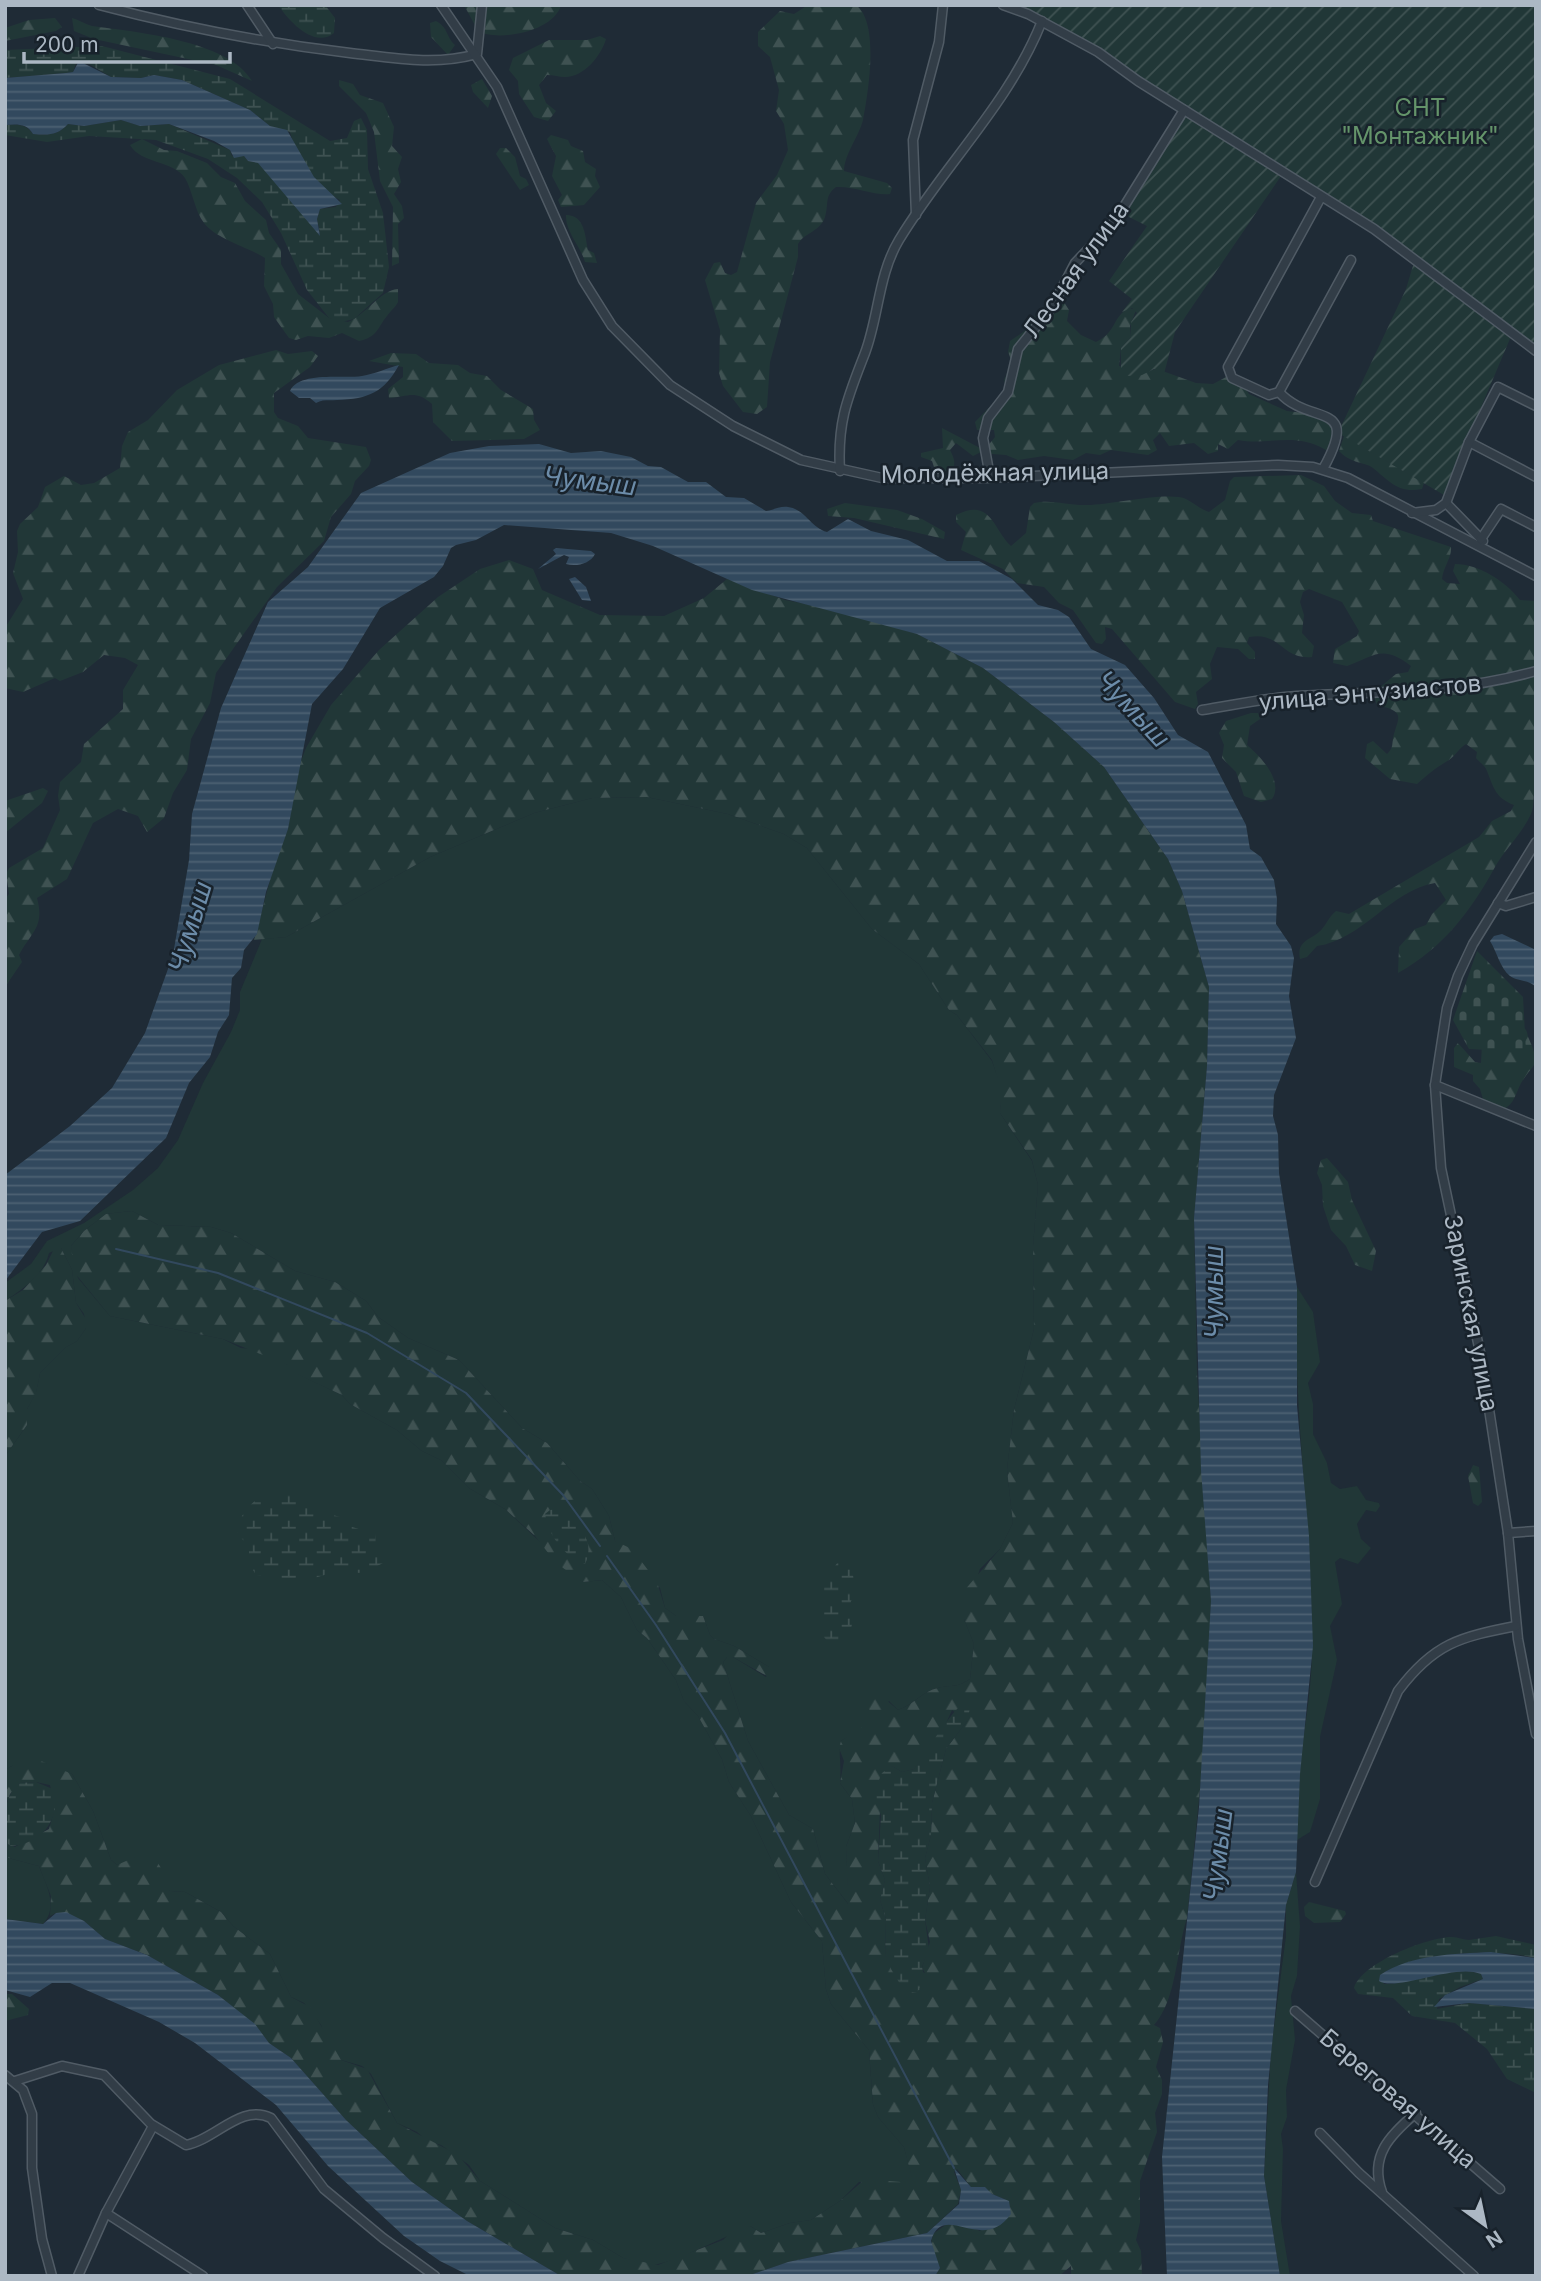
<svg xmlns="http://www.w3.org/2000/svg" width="1541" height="2281" viewBox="0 0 1541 2281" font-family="Inter,sans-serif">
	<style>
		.green { fill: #213737 }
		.forest { fill: url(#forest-firs); fill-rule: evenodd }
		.wetland { fill: url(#wetland-marsh) }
		.cemetery { fill: url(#cemetery-stones) }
		.garden { fill: url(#garden-furrows) }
		.water { fill: url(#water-rules) }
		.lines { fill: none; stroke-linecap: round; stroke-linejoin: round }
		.stream { stroke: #32495e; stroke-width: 2 }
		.minor-casing { stroke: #505b65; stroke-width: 11 }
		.minor { stroke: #323d47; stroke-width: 8 }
		.labels { text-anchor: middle; stroke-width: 5; stroke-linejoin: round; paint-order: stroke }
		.park-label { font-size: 24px; fill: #64946a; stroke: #18222b }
		.street-label { font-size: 24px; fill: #acb8c4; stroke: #18222b }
		.water-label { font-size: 26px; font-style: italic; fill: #6c8ca9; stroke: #18222b }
	</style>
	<defs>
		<pattern id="forest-firs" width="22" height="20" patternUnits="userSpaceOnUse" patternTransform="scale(1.75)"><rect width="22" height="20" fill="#213737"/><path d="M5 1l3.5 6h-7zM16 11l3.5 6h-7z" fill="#3f5252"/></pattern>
		<pattern id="wetland-marsh" width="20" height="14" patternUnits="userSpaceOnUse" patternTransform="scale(1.75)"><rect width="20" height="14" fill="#213737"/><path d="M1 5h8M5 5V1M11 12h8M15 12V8" fill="none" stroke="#3f5252"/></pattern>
		<pattern id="cemetery-stones" width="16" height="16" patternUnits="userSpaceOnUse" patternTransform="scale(1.75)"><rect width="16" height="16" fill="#213737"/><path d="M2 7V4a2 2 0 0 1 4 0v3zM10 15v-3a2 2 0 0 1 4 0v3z" fill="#3f5252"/></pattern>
		<pattern id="garden-furrows" width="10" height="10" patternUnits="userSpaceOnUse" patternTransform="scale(1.75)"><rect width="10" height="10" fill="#213737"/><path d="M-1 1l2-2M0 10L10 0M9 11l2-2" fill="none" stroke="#3f5252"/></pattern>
		<pattern id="water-rules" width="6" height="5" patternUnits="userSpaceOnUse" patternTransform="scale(1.75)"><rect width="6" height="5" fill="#32495e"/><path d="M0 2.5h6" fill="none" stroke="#4d6173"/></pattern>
	</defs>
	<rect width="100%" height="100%" fill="#1f2b36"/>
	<!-- green -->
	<g class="green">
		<path d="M647 797 728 814 784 834 807 848 872 929 919 964 949 1010 957 1015 992 1061 1002 1089 1000 1113 1032 1161 1038 1185 1033 1247 1034 1329 1014 1410 1007 1470 1013 1523 1000 1549 980 1569 964 1619 974 1644 970 1679C955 1689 952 1684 938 1688 923 1691 913 1705 898 1710L889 1701 872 1724 841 1741C838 1752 842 1768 840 1783L852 1799 855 1823 846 1847 849 1905 825 1874 813 1829 789 1815 748 1741 723 1662 727 1657H733L766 1677 769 1667 734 1646 714 1639 710 1635 703 1616H676L665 1608 660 1588 615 1541 609 1516 592 1489 580 1481 547 1443 522 1428 459 1360 408 1338 378 1317 366 1301 335 1282 295 1271 231 1233 211 1227 158 1225 132 1211 106 1214 84 1231 71 1246 78 1278 110 1316 223 1339 241 1348 255 1349 295 1368 298 1374 342 1395 350 1404 397 1430 422 1451 441 1460 469 1488 505 1509 583 1582 602 1580 621 1597 637 1630 647 1638 676 1680 684 1701 698 1716 722 1759 729 1782 751 1816 791 1902 822 1941 826 1989 831 2004 869 2050 873 2104 878 2117 904 2147 914 2184 859 2182 840 2201 811 2220 790 2223 761 2233 750 2226 677 2259 651 2266 623 2258 593 2240 555 2228 480 2181 469 2165 441 2145 427 2141 417 2132 397 2123 371 2074 362 2066 341 2060 325 2038 321 2025 304 2003 291 1997 270 1954 233 1926 221 1912 185 1892 170 1891 136 1857 125 1864 117 1865 111 1860 93 1811 72 1774 51 1768 46 1763 12 1766 5 1770V1456L27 1425V1409L36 1392 40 1373 66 1347 77 1341 86 1328 84 1314 76 1303 72 1270 61 1248 49 1253C44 1275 23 1289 5 1301V1283L31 1264 47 1241 84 1223 133 1190 158 1168 178 1140 203 1083 231 1032 240 1010V992L262 939 286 937 430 857 534 813 592 798Z"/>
		<path d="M1297 1287 1313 1312 1320 1362 1308 1383 1313 1404V1434L1327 1463 1331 1483 1340 1489 1357 1486 1366 1500 1379 1503 1380 1506 1376 1512 1366 1510 1357 1524 1361 1539 1371 1548 1358 1564 1340 1558 1335 1562 1342 1604 1330 1626 1337 1660 1320 1737V1799L1310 1832 1297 1840C1292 1775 1313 1709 1312 1644 1312 1524 1292 1407 1297 1287Z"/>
		<path d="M5 1857 39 1866C46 1884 59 1907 43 1924L5 1919Z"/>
		<polygon points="1296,1872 1300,1926 1297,1976 1291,1996 1295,2040 1286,2090 1287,2117 1281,2134 1283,2149 1281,2221 1290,2276 1280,2276 1264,2176 1271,2050 1286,1936 1286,1905"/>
	</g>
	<!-- forest -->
	<g class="forest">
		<path d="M464 5H561C554 32 497 42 478 31Z"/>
		<path d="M808 5H856C880 23 868 93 863 120 859 136 844 155 844 171L887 183 892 188 890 194C875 196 855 186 836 187 824 196 829 204 825 217 820 232 805 232 798 244V257L770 362 767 407 757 414 743 412 723 386 719 373 720 330 705 280 714 263 720 262 725 273 731 275 737 272 756 203 777 175 788 150 784 124 776 111 779 90 770 57 758 46V32L780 11 794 14Z"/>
		<polygon points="55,18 62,27 56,31 5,41 5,28 29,20"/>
		<path d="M72 18C79 20 85 24 92 26 135 32 228 40 252 81L216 65 94 39 74 31Z"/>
		<path d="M436 21C448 27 446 37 455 45L448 55 431 37 430 23Z"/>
		<path d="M600 36 606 39C601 56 584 77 565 77 559 77 554 75 547 75L539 85 546 103 556 111 548 121 534 117 519 94 518 81 509 70 513 58 549 40H587Z"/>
		<polygon points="482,79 492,96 488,108 473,92 471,85"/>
		<polygon points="339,80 353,84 360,95 383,103 394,127 392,146 402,157 398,169 401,182 394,194 402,206 404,218 398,224 399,263 392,266 393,207 380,181 374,132 366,113 339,86"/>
		<polygon points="551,135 568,140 571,146 583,151 585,162 596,169 595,176 600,187 584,205 561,207 558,200 562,195 552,176 556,156 547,139"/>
		<path d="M142 139 164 150 177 151 207 163 221 177 235 183 245 201 266 220 269 233 281 250V264L298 294 329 318 348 322C368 313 379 291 398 289V302C395 308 391 310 387 316 377 328 378 337 359 341L342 333 329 338 308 336 296 340 289 338 274 317 273 304 264 286 265 258C248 247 216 239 204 223 195 212 192 189 185 178 173 160 141 164 130 145Z"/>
		<polygon points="500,148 506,148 515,157 520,176 526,179 529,185 520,190 496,154"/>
		<path d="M566 215C585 215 585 236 588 250L594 253 597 263 585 262C581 247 565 231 566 215Z"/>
		<path d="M1062 299 1069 310 1067 321 1081 335 1096 342C1117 332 1112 317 1129 308L1136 310 1130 326 1131 337 1121 348 1119 366 1147 371 1157 369 1196 383 1213 384 1228 376 1243 385 1249 394 1287 411 1321 415 1334 427 1333 447 1326 450C1294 431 1269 446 1238 440L1228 449 1218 444V451L1208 454 1194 443 1169 446 1160 433 1153 440 1157 450 1148 455 1111 450 1100 455 1086 453 1073 460 1044 456 1018 460 1006 455 979 453 973 456 956 443 950 450C956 462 956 465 948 476L936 473 932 461 921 457V453L943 448 942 428 980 448H986L995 437 994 430H977L975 422 1007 389 1004 380 1012 362 1008 352 1010 341 1026 330 1035 316Z"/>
		<path d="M276 350 288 354 312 351 318 356 310 367 274 393V412L278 418 298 426 308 438 366 447 371 460 369 466 355 481 351 494 331 517 324 541 277 587 216 673 210 703 191 739 187 770 173 793 164 818 147 832 138 816 118 809 93 823 67 879 37 898C45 927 31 932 19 955L22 962 7 984 5 995V899L9 894 6 874 9 868 43 848 60 810 58 796 60 782 81 762 84 744 123 709V690L138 665 125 658 104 655 83 672 60 681 55 678 23 692 5 688V628L23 599 13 573 18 552 17 531 20 524 38 507 45 487 64 476 81 485 94 483 120 468 122 446 128 432 148 420 177 390 219 365Z"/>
		<path d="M391 353 416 354 429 363 458 365 470 373 487 376 501 390 533 409 534 420 540 430 524 439 452 441 433 422 432 404C415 389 408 397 389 398L388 389 403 377V367L369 361Z"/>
		<path d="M1344 436 1424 483 1422 489C1399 494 1389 481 1373 468 1366 462 1351 464 1339 451Z"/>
		<path d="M1301 475 1324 486 1335 501 1352 513 1371 515 1373 521 1451 547C1452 558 1443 567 1442 579L1447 583 1460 584 1453 571 1455 564C1479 564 1505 581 1520 600L1536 601V788C1532 796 1535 805 1531 814 1521 835 1505 849 1495 867 1471 911 1443 948 1398 973L1399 947 1415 929 1426 925 1432 914 1446 900 1435 883C1391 890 1362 940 1317 946L1307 957 1300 959C1296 939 1313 940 1322 929 1328 922 1328 918 1336 911L1349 914 1479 837 1492 821 1511 811 1514 805C1496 798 1494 789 1487 771 1485 765 1480 763 1476 758L1477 752 1466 744C1459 748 1456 755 1449 760 1437 767 1428 774 1417 784L1390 779 1365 758 1367 744 1373 741 1387 754C1393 748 1392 746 1393 738 1398 717 1407 712 1377 705L1373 693 1396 674 1408 672 1411 666C1382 644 1375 656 1347 666L1333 663 1335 649 1357 636 1359 631 1342 602 1309 589 1303 592 1300 602 1304 615 1302 633 1314 646 1312 657C1281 660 1281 631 1249 637L1247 643 1255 652V659H1249L1238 649 1217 647 1210 664 1212 679 1196 692 1198 704 1195 709 1175 702 1112 629 1105 627 1106 639 1102 644 1096 643 1073 610 1059 603 1044 587 1017 583 1003 569 961 550 966 532 956 522V515C991 497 993 529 1011 546L1026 533 1030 507 1034 503C1052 499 1069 506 1088 505 1110 505 1168 491 1186 499 1194 503 1200 509 1209 512L1225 500 1230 481 1234 477Z"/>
		<polygon points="845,503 897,510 922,519 945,532 944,539 854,518 828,516 827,509"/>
		<path d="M509 560 533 569 542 590 600 615 664 616 704 598 727 579 785 600 836 610 917 634 983 668 1054 722 1104 767 1168 859 1182 891 1209 987 1207 1066 1194 1218 1197 1374 1211 1601 1207 1719 1187 1918C1176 1951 1177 1999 1154 2025L1160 2028 1163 2042 1156 2067 1162 2080V2094L1155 2113 1157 2132 1140 2181V2222L1136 2240 1141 2251 1142 2276H1071V2266L1059 2276H935L940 2268 931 2244 933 2234 947 2224 969 2226 980 2231 1005 2199C992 2195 985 2189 971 2187L957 2169 954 2172 961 2190 958 2204 927 2233 788 2262 747 2276H561L467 2221 412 2182 346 2120 291 2058 269 2043 255 2025 218 1995 147 1955 105 1939 84 1921 56 1913 50 1916 51 1896 39 1866 5 1857V1842L15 1847 49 1829 55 1808 50 1785 36 1782 20 1783 10 1794 5 1807V1770L19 1762 41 1761 72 1774 93 1811 111 1860 117 1865 142 1854 156 1860 168 1879 167 1886 170 1891 185 1892 221 1912 233 1926 270 1954 291 1997 310 2007 341 2060 367 2069 397 2123 458 2155 480 2181 555 2228 593 2240 623 2258 658 2265 723 2240 735 2228 750 2226 761 2233 790 2223 811 2220 840 2201 865 2179 913 2183 904 2147 878 2117 873 2104 869 2050 831 2004 826 1989 822 1941 791 1902 751 1816 729 1782 722 1759 698 1716 684 1701 676 1680 647 1638 637 1630 621 1597 602 1580 583 1582 556 1563 535 1536 505 1509 469 1488 441 1460 422 1451 397 1430 350 1404 342 1395 297 1374 288 1365 223 1339 110 1316 74 1272 71 1246 84 1231 106 1214 132 1211 158 1225 211 1227 231 1233 295 1271 335 1282 366 1301 378 1317 408 1338 459 1360 522 1428 547 1443 580 1481 592 1489 609 1516 615 1541 632 1549 657 1582 665 1608 676 1616H703L710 1635 714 1639 734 1646 769 1667 772 1679 733 1657H727L723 1662 748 1741 789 1815 813 1829 825 1874 848 1904 846 1847 855 1823 852 1799 840 1783 844 1761 839 1748 841 1741 876 1718 863 1702 867 1690 878 1693 898 1710C913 1705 923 1691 938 1688 952 1684 955 1689 970 1679L974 1644 964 1619 963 1592 1000 1549 1013 1523 1007 1470 1014 1410 1034 1329 1033 1247 1038 1185 1032 1160 1000 1113 1001 1089 992 1060 957 1015 949 1010 919 964 872 929 807 848 784 834 728 814 647 797 592 798 534 813 430 857 286 937 254 940 279 847 288 829 297 772 306 748 331 705 379 650 438 597 480 569ZM952 1710 967 1721 946 1749 932 1803 931 1835 925 1858 930 1887 925 1920 930 1942 922 1968 925 1973 885 1958 886 1919 880 1900 885 1880 878 1861 880 1810 892 1766 902 1772 914 1769 941 1734Z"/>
		<path d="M1251 713H1258L1260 719 1250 726 1247 745C1261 757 1284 781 1272 799L1261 802 1244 796 1236 772 1222 758 1224 745 1219 733 1226 721Z"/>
		<polygon points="43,788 48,791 42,803 5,833 5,801"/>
		<path d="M1520 1026C1529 1030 1526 1032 1529 1039 1541 1067 1535 1061 1521 1083 1516 1093 1514 1105 1503 1109L1483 1099 1480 1089 1473 1081V1075L1454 1067V1048L1458 1043 1475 1062 1481 1063 1482 1044Z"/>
		<polygon points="1327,1158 1348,1182 1352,1200 1376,1251 1372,1271 1355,1265 1346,1246 1331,1230 1323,1206 1322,1185 1317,1173 1321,1160"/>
		<polygon points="55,1247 61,1248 72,1270 76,1303 87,1321 86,1328 77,1341 66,1347 40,1373 36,1393 27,1409 27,1425 5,1456 5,1301 23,1290 46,1265"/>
		<polygon points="1473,1465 1479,1467 1482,1502 1478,1506 1473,1503 1468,1476"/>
		<polygon points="1309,1902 1345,1911 1346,1914 1340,1922 1314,1923 1305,1916 1304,1907"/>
		<polygon points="5,1994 12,1994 29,2009 28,2015 5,2021"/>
	</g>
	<!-- wetland -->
	<g class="wetland">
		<path d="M278 5H325L335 18 334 33C314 49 289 21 278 5Z"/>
		<path d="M102 46 230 79 330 141 347 138 354 121 361 118 367 130 368 169 383 213 389 267 383 293 354 319 341 322 329 318 307 290 281 233 262 202 237 178 208 159 156 140 89 136 47 142 5 135V125C17 124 26 124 33 134 48 135 57 136 68 124L84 126 121 120 140 126 169 124 230 150 232 156H244L248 161 258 162 320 233 317 219 320 209 336 207 340 200C317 188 297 158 290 132L270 126 250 110 182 80 154 75 141 78 111 77 89 64 76 63 73 72 66 73 5 78V50Z"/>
		<path d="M269 1493 296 1495 312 1509 340 1517 349 1526 375 1534 376 1546 384 1556 383 1563 364 1573 334 1572 298 1583 256 1575 249 1563V1548L237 1532C239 1514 252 1500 269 1493Z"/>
		<path d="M563 1509 577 1519 576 1525C588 1536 592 1549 585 1564 564 1556 549 1537 545 1514L550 1510Z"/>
		<polygon points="841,1557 852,1567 855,1591 850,1604 853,1620 849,1637 836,1650 822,1635 825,1601 822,1586"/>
		<path d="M965 1703 970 1708 967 1721 946 1749 932 1803 931 1835 925 1858 930 1887 925 1920 929 1949 922 1967 925 1981 917 1992 911 1993 900 1984 885 1959 886 1919 880 1900 885 1880 878 1861 881 1816 874 1792 882 1773 892 1766 902 1772 914 1769C925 1755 952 1708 965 1703Z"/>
		<path d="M36 1782 55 1790C60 1821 41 1844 11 1846L5 1842C5 1822 2 1796 20 1783Z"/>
		<path d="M1496 1936 1536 1945V1958C1494 1948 1416 1952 1380 1975L1384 1984C1413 1984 1455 1964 1481 1974L1483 1979 1460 1987 1439 1999 1437 2009 1469 2003 1536 2009V2093L1507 2079 1487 2049 1455 2023 1412 2016 1393 1998 1358 1994 1354 1988C1361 1963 1428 1937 1452 1937 1458 1937 1463 1940 1469 1940 1478 1939 1487 1937 1496 1936Z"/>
	</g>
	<!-- cemetery -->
	<polygon class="cemetery" points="1477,951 1523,997 1526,1052 1469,1049 1453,1020"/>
	<!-- garden -->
	<polygon class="garden" points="1003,5 1536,5 1536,351 1512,334 1444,495 1338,433 1406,289 1415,259 1283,173 1175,332 1164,374 1154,369 1142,375 1128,376 1121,369 1121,348 1131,337 1131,322 1137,313 1132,308 1122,312 1132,299 1109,281 1147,226 1117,211 1182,109 1098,52"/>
	<!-- water -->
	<g class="water">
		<path d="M79 61 111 77 141 78 154 75 182 80 250 110 270 126 287 130 314 177 342 204 320 209 317 219 320 236 258 163 248 161 244 156 234 158 230 150 214 141 169 124 140 126 121 120 84 126 68 124C57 136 48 135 33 134 27 123 16 124 5 125V78L66 73 73 72Z"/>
		<path d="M399 365C384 392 369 399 337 400 329 401 323 399 316 403L310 398H299L290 391C299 371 344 379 362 376 375 374 387 368 399 365Z"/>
		<path d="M539 444 571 453 601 451 631 457 648 466 661 467 688 482H706L726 497 744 498 766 511C774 510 780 506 788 507 805 509 811 528 827 532L848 519 871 531 908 540 947 561H979L1012 579 1038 605 1058 610 1069 617 1091 649 1125 665 1154 698 1178 735 1208 752 1246 825 1250 849 1261 857 1274 880 1277 899 1276 924 1291 946 1294 958 1289 996 1296 1038 1274 1095 1273 1116 1278 1135 1279 1173 1297 1287V1406L1309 1536 1313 1646 1300 1774 1296 1872 1286 1905 1268 2085 1264 2176 1280 2276H1167L1162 2157 1199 1807 1211 1601 1201 1470 1194 1218 1207 1066 1209 987 1182 891 1168 859 1104 767 1054 722 983 668 917 634 752 590 653 546 611 533 504 525 476 540 456 545 451 548 443 566 434 577 380 608 343 669 312 704 288 829 266 892 257 934 244 950 241 968 232 978 229 1015 218 1032 210 1057 189 1083 166 1138 80 1221 42 1232 5 1281V1175L70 1126 112 1088 145 1033 173 955 189 860 192 814 221 708 268 602 308 567 361 493 450 453 489 446Z"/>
		<path d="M556 548 591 551 595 554C590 564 576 567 566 564L569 557 564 555 538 569 556 554 553 550Z"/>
		<polygon points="575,577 586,587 591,601 582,600 569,579"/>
		<path d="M1502 934 1536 950V987C1528 979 1519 982 1510 976 1500 968 1497 952 1490 941L1494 936Z"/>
		<polygon points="66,1912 84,1921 105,1939 147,1955 218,1995 255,2024 269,2043 291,2058 346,2120 412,2182 467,2221 561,2276 470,2276 440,2261 404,2236 328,2166 276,2105 195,2043 159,2022 70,1983 52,1983 30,1997 5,1990 5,1919 43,1924 56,1913"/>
		<path d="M1491 1952 1536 1958V2009L1469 2003 1434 2007 1445 1995 1483 1979 1481 1974C1454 1963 1397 1992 1379 1981L1380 1975C1412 1954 1454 1954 1491 1952Z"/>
		<path d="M954 2168 971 2187H985L992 2194 1009 2201 1011 2214C982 2255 943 2200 931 2241L940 2268 935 2276H747L788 2262 927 2233 959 2204 961 2190Z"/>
	</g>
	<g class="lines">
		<!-- stream -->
		<g class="stream">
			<polyline points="116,1249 218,1273 367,1333 466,1393 563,1495 600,1546"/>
			<polyline points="607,1556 656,1625 725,1733 954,2168"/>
		</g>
		<!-- minor casing -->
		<g class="minor-casing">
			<g id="minor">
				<path d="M99 5C182 27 265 43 350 53 394 58 434 66 477 54L482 5"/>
				<polyline points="247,5 273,44"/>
				<polyline points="441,5 497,87 583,280 612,326 670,385 733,426 801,460 882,478 986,478 1278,465 1313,467 1348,478 1536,576"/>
				<polyline points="1003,5 1028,14 1098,52 1138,81 1374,229 1536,351"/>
				<polyline points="1321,197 1228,367 1232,378 1269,395 1279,392 1351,260"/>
				<polyline points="916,215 913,140 939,42 943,5"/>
				<path d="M1279 392C1310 427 1362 399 1323 469"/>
				<polyline points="1469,442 1536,477"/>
				<path d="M840 471C837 421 848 397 865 353 879 316 878 275 899 240 944 165 1009 104 1042 21"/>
				<polyline points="990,477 983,438 988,418 1008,392 1018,349 1052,307 1075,263 1115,221 1184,110"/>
				<polyline points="1446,503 1483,541"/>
				<polyline points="1412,513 1436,510 1446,503 1469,442 1498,387 1536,406"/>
				<polyline points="1481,539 1501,509 1536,527"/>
				<path d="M1202 710C1234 705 1266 698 1297 696 1380 691 1455 694 1536 671"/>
				<polyline points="1536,842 1473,944 1458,976 1447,1008 1435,1085 1441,1168 1481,1357 1508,1533 1518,1639 1536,1734"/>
				<polyline points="1498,903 1506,906 1536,897"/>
				<polyline points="1435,1085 1536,1126"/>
				<polyline points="1508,1533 1536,1531"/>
				<path d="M1315 1882 1398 1691C1434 1643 1460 1637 1516 1626"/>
				<polyline points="1295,2011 1500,2189"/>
				<polyline points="5,2075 23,2090 32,2114 32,2168 42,2239 52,2276"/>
				<path d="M15 2081 62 2066 104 2075 151 2124 186 2145C215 2140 241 2103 271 2118L324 2189 383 2238 435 2276"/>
				<polyline points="1320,2133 1359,2173 1474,2276"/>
				<path d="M1382 2192C1369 2156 1390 2135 1416 2113"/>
				<polyline points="106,2213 203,2276"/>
				<polyline points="78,2276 106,2213 153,2126"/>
			</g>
		</g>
		<!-- minor -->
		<use href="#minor" class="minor"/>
	</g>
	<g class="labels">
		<!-- park labels -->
		<g class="park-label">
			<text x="1420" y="116">СНТ<tspan x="1420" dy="28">"Монтажник"</tspan></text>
		</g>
		<!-- street labels -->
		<g class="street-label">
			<text transform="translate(1076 270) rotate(-54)" y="8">Лесная улица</text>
			<text transform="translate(995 473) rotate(-1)" y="8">Молодёжная улица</text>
			<text transform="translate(1370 693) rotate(-5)" y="8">улица Энтузиастов</text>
			<text transform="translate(1471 1313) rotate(79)" y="8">Заринская улица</text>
			<text transform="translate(1398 2099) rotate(41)" y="8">Береговая улица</text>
		</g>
		<!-- water labels -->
		<g class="water-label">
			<text transform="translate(590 481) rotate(7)" y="9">Чумыш</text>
			<text transform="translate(1133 709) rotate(47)" y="9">Чумыш</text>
			<text transform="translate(190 927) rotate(-73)" y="9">Чумыш</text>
			<text transform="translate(1214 1292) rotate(-90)" y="9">Чумыш</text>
			<text transform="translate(1218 1855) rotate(-83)" y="9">Чумыш</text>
		</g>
	</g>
	<!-- border -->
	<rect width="1541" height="2281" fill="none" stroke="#acb8c4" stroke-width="14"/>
	<!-- north arrow -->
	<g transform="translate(1485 2225) rotate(147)" stroke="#18222b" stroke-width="5" paint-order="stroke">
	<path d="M0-5L12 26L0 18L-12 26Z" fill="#acb8c4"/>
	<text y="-10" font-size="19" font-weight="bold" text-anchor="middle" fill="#acb8c4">N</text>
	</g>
	<!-- scale -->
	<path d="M24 52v10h206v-10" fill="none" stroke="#acb8c4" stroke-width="3.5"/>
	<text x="35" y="52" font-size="21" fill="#acb8c4" stroke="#18222b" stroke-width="5" paint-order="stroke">200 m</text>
</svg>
